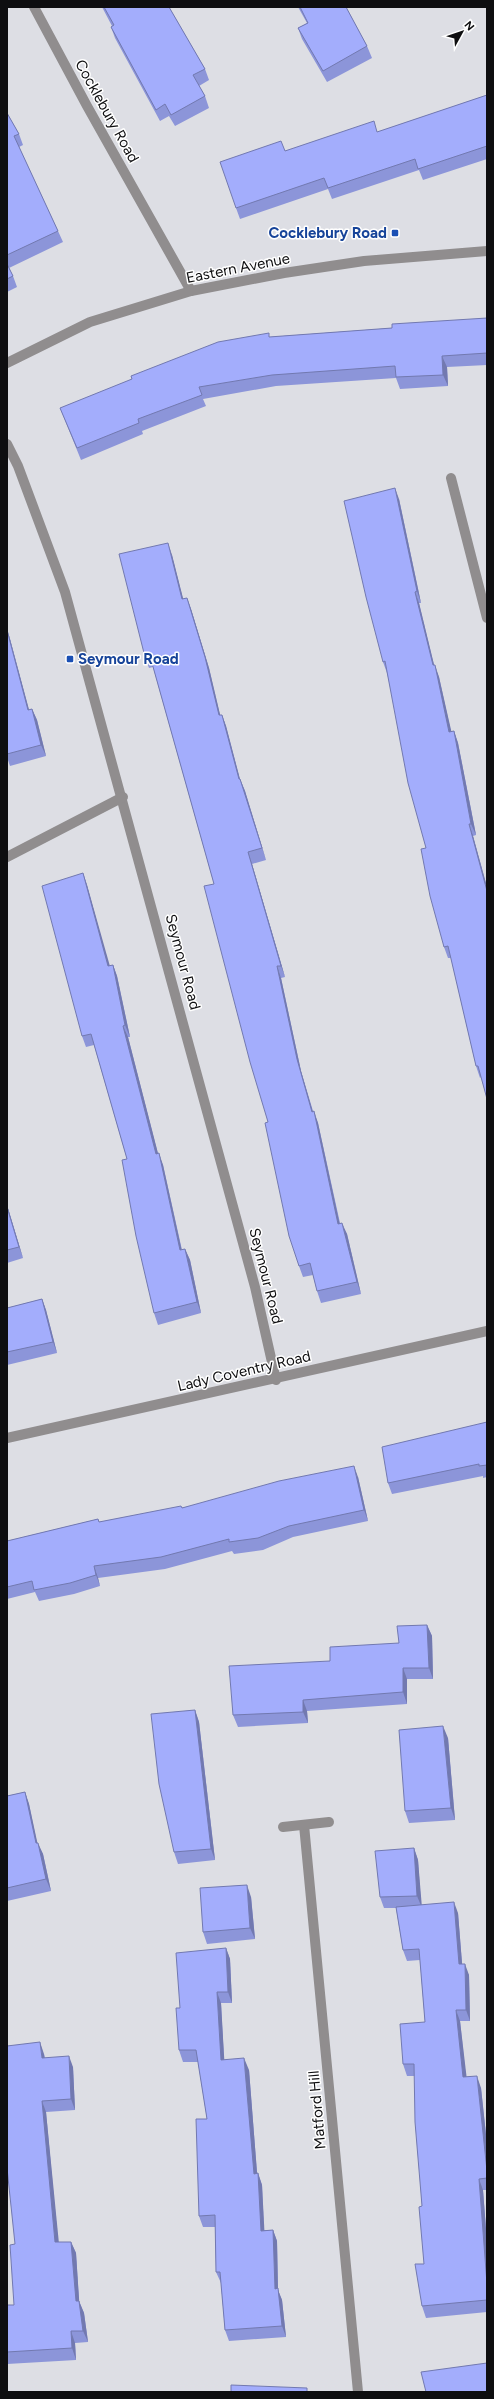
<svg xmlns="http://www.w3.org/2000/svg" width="494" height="2399" viewBox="0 0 494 2399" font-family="Figtree,sans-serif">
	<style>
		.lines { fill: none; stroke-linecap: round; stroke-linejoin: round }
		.street { stroke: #908d8e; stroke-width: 10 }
		.wall { fill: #8c95d9 }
		.shaded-wall { fill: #7279b0 }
		.building { fill: #a3adfc; stroke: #7279b0 }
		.transit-dot { fill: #1a4fb4; stroke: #fff; stroke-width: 1.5 }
		.labels { text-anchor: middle; stroke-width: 3; stroke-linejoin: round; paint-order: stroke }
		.street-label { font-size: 15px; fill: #0e0e10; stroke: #fff }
		.transit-label { font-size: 15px; font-weight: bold; fill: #164399; stroke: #fff; text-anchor: end }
	</style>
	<rect width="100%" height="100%" fill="#dddee4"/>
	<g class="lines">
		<!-- street -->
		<g class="street">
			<polyline points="34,7 87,106 191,291"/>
			<polyline points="7,363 90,322 191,291 284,273 364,261 487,251"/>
			<polyline points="7,444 18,466 65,592 255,1287 276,1380"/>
			<polyline points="451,478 487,618"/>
			<polyline points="7,857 123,797"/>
			<polyline points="7,1438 487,1331"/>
			<polyline points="304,1825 358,2392"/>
			<polyline points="283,1827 329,1822"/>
		</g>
	</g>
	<!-- wall -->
	<g class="wall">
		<polygon points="102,7 169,7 205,69 209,80 199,86 205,96 209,108 175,126 169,116 160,121 115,38 111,27 112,26"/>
		<polygon points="298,7 346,7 367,46 372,58 327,82 302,39 298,28 307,23"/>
		<polygon points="487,95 487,159 423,180 419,170 332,199 328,189 240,219 236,208 285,151 378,132"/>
		<polygon points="7,113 19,134 23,145 19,147 58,231 63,242 9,268 13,276 17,287 7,292"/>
		<polygon points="487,318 487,365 447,367 448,386 400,389 396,378 276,386 203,399 206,406 142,431 143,434 81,460 60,408 270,337 392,328"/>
		<polygon points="399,499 421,603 419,603 434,665 439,677 451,732 454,731 458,743 476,835 473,836 487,887 487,1099 481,1077 480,1078 476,1066 451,958 448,958 444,947 426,848 387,673 383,662"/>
		<polygon points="172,555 183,599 187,598 191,609 209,668 220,715 222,715 226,726 240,779 245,791 266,860 252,864 285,977 281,978 301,1071 313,1111 318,1123 340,1223 347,1234 361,1294 321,1303 317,1291 313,1275 303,1277 299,1266 268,1122 214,884 153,667 149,668 145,657"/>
		<polygon points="7,629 10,639 29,710 32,709 37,720 46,756 10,766 7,757"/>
		<polygon points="83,873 87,885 109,966 113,965 117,976 130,1037 128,1037 158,1154 163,1165 182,1250 185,1249 190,1260 201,1313 158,1325 154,1313 127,1159 94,1045 86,1047 82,1036"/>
		<polygon points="7,1205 23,1258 7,1263"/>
		<polygon points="42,1299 46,1310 57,1353 7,1365 7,1308"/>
		<polygon points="487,1422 487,1477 483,1478 483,1476 392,1494 388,1483"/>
		<polygon points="358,1477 368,1521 293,1537 263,1550 234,1554 232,1551 165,1569 98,1578 100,1586 74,1594 39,1601 35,1592 7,1599 7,1541 98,1519 99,1522"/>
		<polygon points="427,1625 432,1636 433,1679 407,1679 407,1704 307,1711 308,1723 238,1727 233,1715 330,1661 399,1643"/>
		<polygon points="195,1710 199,1722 215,1860 178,1864 174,1852"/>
		<polygon points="448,1738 455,1820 409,1823 405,1811"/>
		<polygon points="25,1792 29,1804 37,1843 43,1854 51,1891 7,1901 7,1796"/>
		<polygon points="414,1848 418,1860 421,1905 458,1913 462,1964 469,1975 470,2021 460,2021 466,2077 481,2088 487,2144 487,2190 483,2190 487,2242 487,2312 426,2318 422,2306 424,2264 422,2206 415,2076 407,2076 403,2064 425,2022 420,1960 407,1961 403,1950 396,1908 384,1908 380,1897"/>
		<polygon points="251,1897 255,1939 207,1944 203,1932"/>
		<polygon points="226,1948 230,1959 232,2003 221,2003 224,2060 249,2070 257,2173 258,2173 262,2185 264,2230 273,2230 277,2241 278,2290 282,2300 286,2337 229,2341 225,2330 221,2283 216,2272 215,2227 203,2227 199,2216 207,2119 198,2062 183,2062 179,2050"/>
		<polygon points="44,2054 45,2058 73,2067 75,2110 46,2112 58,2242 71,2242 76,2253 79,2301 84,2313 88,2342 75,2343 76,2360 7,2364 7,2305 14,2305 15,2244"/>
	</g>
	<!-- shaded-wall -->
	<g class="shaded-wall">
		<polygon points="442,356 447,367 448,386 443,375"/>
		<polygon points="395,488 399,499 421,603 417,591"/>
		<polygon points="168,543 172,555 186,610 182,599"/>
		<polygon points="415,592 419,603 437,677 433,665"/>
		<polygon points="187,598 191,609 209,668 223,727 219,715"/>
		<polygon points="7,629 10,639 32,721 28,710"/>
		<polygon points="435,665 439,677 454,743 449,732"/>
		<polygon points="32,709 37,720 46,756 41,745"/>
		<polygon points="222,715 226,726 243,791 239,779"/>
		<polygon points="454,731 458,743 476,835 471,824"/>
		<polygon points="240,779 245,791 266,860 262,848"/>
		<polygon points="469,824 473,836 487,887 487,891"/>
		<polygon points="248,852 252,864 285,977 281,966"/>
		<polygon points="83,873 87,885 113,977 108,966"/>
		<polygon points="113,965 117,976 130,1037 125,1025"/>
		<polygon points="277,966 281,978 301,1071 316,1123 312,1112 297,1059"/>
		<polygon points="123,1026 128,1037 161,1165 156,1154"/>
		<polygon points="314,1111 318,1123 342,1235 338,1224"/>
		<polygon points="159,1153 163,1165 184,1261 180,1250"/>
		<polygon points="7,1205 23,1258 19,1247 7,1207"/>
		<polygon points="342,1223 347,1234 361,1294 357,1282"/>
		<polygon points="185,1249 190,1260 201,1313 197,1302"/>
		<polygon points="42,1299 46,1310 57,1353 53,1342"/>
		<polygon points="354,1466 358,1477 368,1521 364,1510"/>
		<polygon points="94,1566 98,1578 100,1586 96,1575"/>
		<polygon points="427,1625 432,1636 433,1679 429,1668"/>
		<polygon points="403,1668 407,1679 407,1704 403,1692"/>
		<polygon points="303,1700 307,1711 308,1723 303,1712"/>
		<polygon points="195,1710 199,1722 215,1860 211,1849"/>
		<polygon points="443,1726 448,1738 455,1820 451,1808"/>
		<polygon points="25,1792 29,1804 40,1855 36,1843"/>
		<polygon points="38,1843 43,1854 51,1891 46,1879"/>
		<polygon points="414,1848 418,1860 422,1908 417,1896"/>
		<polygon points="247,1885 251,1897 255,1939 250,1928"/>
		<polygon points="454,1902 458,1913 463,1975 459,1964"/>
		<polygon points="226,1948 230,1959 232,2003 228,1992"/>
		<polygon points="465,1964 469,1975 470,2021 466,2010"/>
		<polygon points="217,1992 221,2003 225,2072 221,2060"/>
		<polygon points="456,2010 460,2021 468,2089 463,2077"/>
		<polygon points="40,2042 44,2054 46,2069 42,2058"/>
		<polygon points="69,2056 73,2067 75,2110 71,2099"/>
		<polygon points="244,2058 249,2070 258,2185 254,2174"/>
		<polygon points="477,2076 481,2088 487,2144 487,2171"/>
		<polygon points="42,2101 46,2112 60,2254 55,2242"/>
		<polygon points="258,2173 262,2185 265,2242 261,2231"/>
		<polygon points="479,2179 483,2190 487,2242 487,2284"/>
		<polygon points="273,2230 277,2241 278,2290 282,2300 286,2337 282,2326 275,2289"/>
		<polygon points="71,2242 76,2253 80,2313 76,2301"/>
		<polygon points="79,2301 84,2313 88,2342 83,2331"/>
		<polygon points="71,2331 75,2343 76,2360 72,2348"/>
	</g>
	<!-- building -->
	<g class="building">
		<polygon points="104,7 169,7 205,69 193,75 205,96 171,115 165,104 156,110 111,27 114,25"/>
		<polygon points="300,7 346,7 367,46 323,71 298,28 308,23"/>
		<polygon points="487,95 487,146 418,169 415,159 328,188 324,178 236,208 220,162 281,141 285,151 374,121 377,132"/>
		<polygon points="7,113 19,134 14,136 58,231 7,255"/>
		<polygon points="7,264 13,276 7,279"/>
		<polygon points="487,318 487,353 442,356 443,375 396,377 395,366 272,375 199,387 202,395 138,419 139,423 77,448 60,408 132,379 131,376 218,342 269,333 269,337 392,328 392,324"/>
		<polygon points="395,488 417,591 415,592 433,665 435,665 449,732 454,731 471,824 469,824 487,891 487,1099 478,1066 476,1066 448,946 444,947 430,896 421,849 426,848 408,783 385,661 383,662 366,597 344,501"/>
		<polygon points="168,543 182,599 187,598 205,657 219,715 222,715 239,779 240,779 262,848 248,852 281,966 277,966 297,1059 312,1112 314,1111 338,1224 342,1223 357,1282 317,1291 310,1263 299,1266 289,1236 265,1123 268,1122 250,1062 204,886 214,884 150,656 145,657 119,554"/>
		<polygon points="7,630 28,710 32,709 41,745 7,754"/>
		<polygon points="83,873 108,966 113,965 125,1025 123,1026 156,1154 159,1153 180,1250 185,1249 197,1302 154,1313 136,1236 122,1160 127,1159 91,1034 82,1036 42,886"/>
		<polygon points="7,1207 19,1247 7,1250"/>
		<polygon points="42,1299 53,1342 7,1352 7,1308"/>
		<polygon points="487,1422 487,1465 479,1466 479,1464 388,1483 382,1447"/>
		<polygon points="354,1466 364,1510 289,1526 258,1538 229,1542 229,1539 161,1557 94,1566 96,1575 70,1583 34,1590 32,1581 7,1587 7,1541 98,1519 99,1522 181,1506 182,1508 279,1481"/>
		<polygon points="427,1625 429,1668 403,1668 403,1692 303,1700 303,1712 233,1715 229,1666 330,1661 330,1647 399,1643 397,1626"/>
		<polygon points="195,1710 211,1849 174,1852 159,1784 151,1714"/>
		<polygon points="443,1726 451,1808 405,1811 399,1730"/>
		<polygon points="25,1792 36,1843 38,1843 46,1879 7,1888 7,1796"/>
		<polygon points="414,1848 417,1896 380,1897 375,1851"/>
		<polygon points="247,1885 250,1928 203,1932 200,1888"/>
		<polygon points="454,1902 459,1964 465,1964 466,2010 456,2010 463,2077 477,2076 487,2171 487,2178 479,2179 487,2284 487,2300 422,2306 415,2264 424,2264 419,2207 422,2206 415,2122 414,2064 403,2064 400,2024 425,2022 419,1949 403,1950 396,1907"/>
		<polygon points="226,1948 228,1992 217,1992 221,2060 244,2058 254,2174 258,2173 261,2231 273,2230 275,2289 278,2288 282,2326 225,2330 220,2272 216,2272 215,2215 199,2216 196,2119 207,2119 196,2050 179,2050 176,2008 180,2008 176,1953"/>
		<polygon points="40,2042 42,2058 69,2056 71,2099 42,2101 55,2242 71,2242 76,2301 79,2301 83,2331 71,2331 72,2348 7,2352 7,2305 14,2305 10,2245 15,2244 7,2168 7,2046"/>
		<polygon points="487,2363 487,2392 426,2392 421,2372"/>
		<polygon points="231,2385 307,2388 307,2392 229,2392 231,2392"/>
	</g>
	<!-- markers -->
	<g class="transit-dot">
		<rect x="391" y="229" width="8" height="8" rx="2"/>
		<rect x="66" y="655" width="8" height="8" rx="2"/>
	</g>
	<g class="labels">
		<!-- street labels -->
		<g class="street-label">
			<text transform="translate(107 111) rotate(61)" y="5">Cocklebury Road</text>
			<text transform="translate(238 268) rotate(-11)" y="5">Eastern Avenue</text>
			<text transform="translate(183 962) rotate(75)" y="5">Seymour Road</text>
			<text transform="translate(266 1276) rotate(76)" y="5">Seymour Road</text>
			<text transform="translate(244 1371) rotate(-13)" y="5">Lady Coventry Road</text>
			<text transform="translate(317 2110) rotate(-95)" y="5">Matford Hill</text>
		</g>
		<!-- transit labels -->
		<g class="transit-label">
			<text x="387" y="238">Cocklebury Road</text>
			<text x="78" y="664" text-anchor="start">Seymour Road</text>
		</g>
	</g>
	<!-- border -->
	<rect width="494" height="2399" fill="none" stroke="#0e0e10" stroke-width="16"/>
	<!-- north arrow -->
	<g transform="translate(462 32) rotate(50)" stroke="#ffffff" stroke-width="3" paint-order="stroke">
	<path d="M0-3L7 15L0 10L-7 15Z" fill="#0e0e10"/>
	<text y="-6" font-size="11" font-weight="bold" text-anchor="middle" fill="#0e0e10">N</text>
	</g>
</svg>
